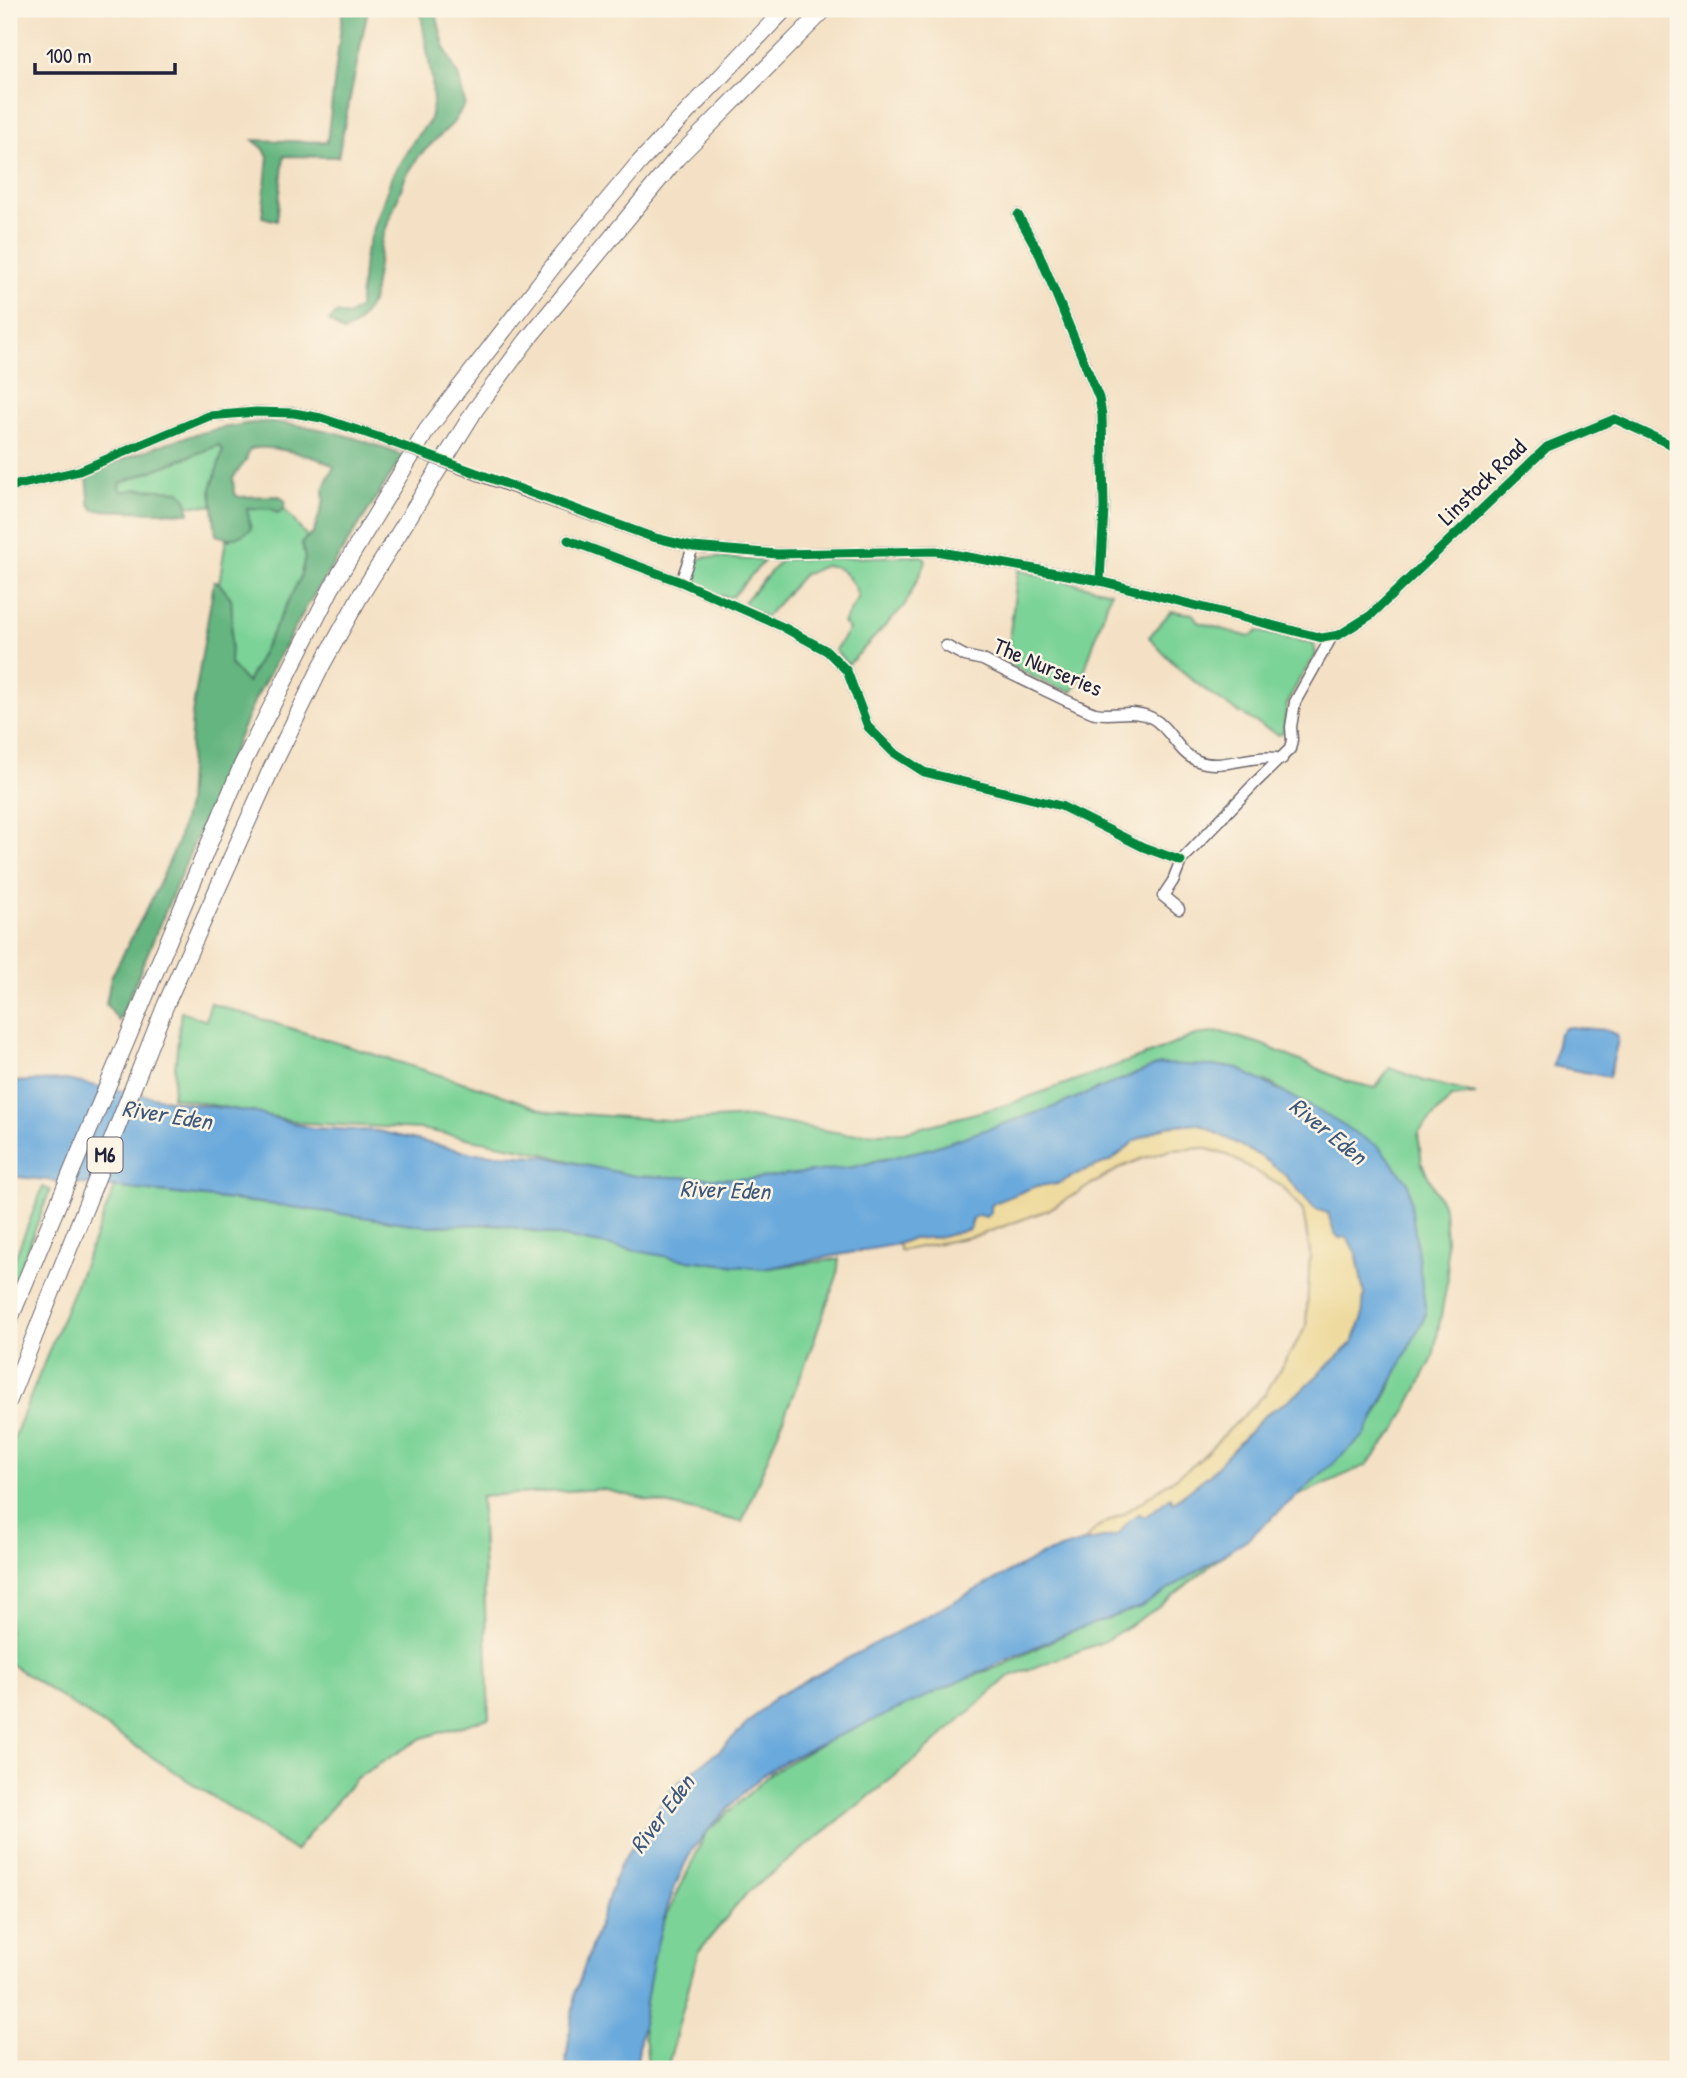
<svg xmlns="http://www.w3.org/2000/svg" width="1687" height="2078" viewBox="0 0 1687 2078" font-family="'Patrick Hand',sans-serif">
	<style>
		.green { fill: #7cd397; stroke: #4f7a69; stroke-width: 2 }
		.forest { fill: #65b580; stroke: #446c5e; stroke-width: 2 }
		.sand { fill: #eeda9e; stroke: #887e6c; stroke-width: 2 }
		.water { fill: #69a9dc; stroke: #46668c; stroke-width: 2 }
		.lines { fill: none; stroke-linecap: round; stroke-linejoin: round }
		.minor-casing { stroke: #6c656b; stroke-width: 13 }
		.highway-casing { stroke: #6c656b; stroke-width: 18 }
		.minor { stroke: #fff; stroke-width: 10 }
		.highway { stroke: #fff; stroke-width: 16 }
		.minor-bridge-casing { stroke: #6c656b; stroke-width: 13; stroke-linecap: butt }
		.minor-bridge { stroke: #fff; stroke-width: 10 }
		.cycleway-casing { stroke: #fcf5e5; stroke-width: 13 }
		.cycleway { stroke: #00873e; stroke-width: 9 }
		.labels { text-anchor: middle; stroke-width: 5; stroke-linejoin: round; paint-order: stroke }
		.shield { fill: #fcf5e5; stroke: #63616e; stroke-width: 2 }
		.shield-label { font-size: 21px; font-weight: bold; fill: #22223b }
		.street-label { font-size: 23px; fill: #22223b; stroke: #fcf5e5 }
		.water-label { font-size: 24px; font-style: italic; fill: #3e587b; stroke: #fcf5e5 }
	</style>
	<rect width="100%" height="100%" fill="#fcf5e5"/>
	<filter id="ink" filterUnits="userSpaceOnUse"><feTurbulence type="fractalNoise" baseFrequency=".0143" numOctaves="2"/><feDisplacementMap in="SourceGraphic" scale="14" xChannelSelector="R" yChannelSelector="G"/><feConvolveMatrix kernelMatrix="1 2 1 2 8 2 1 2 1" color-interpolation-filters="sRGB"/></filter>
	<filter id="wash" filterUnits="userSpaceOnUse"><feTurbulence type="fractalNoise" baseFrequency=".00686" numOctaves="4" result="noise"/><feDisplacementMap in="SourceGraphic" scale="28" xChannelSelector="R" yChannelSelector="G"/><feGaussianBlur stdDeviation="1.57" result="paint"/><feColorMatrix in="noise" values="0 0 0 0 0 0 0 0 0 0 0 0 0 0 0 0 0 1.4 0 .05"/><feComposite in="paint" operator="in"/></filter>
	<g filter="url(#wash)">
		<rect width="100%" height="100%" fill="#f4e1c5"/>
		<!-- green -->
		<g class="green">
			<polygon points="219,445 223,450 211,489 213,506 187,505 187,501 139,489 122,492 119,488 120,483"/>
			<polygon points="283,507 307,537 302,543 305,557 300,578 247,683 230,664 232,613 231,598 219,584 226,539 230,540 247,508"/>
			<path d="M922 556 925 558 926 562 905 605 848 665 835 650 849 629 843 623 858 598C856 585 842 563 825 566 818 567 812 573 804 574L766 617 745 605 744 602 782 559Z"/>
			<path d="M705 557 765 560 732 597C718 597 699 591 690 580 688 568 693 560 705 557Z"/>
			<polygon points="1018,570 1111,592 1084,672 1072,692 1045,683 1010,665 1010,632"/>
			<path d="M1171 611 1193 614 1198 622 1249 637 1258 631 1314 644 1316 655 1299 680 1287 704 1283 733 1279 735C1229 709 1186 681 1149 637Z"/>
			<polygon points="210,1003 491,1091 549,1112 683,1121 749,1117 846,1134 904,1132 1006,1105 1157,1051 1195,1035 1221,1032 1261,1044 1346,1081 1375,1088 1390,1068 1424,1081 1476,1094 1452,1097 1418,1133 1422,1164 1444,1208 1448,1278 1433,1358 1397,1428 1367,1465 1297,1496 1159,1607 1103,1642 1008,1677 915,1760 747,1893 698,1952 667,2069 648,2069 646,2044 642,2026 655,1940 706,1833 772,1772 895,1703 1001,1666 1088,1623 1308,1463 1372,1422 1390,1389 1413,1316 1366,1150 1272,1084 1213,1068 959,1147 878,1160 813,1183 643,1182 538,1152 420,1129 305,1123 172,1097 181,1011 206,1021"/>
			<polygon points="43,1187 50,1190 9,1297 9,1273"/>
			<polygon points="115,1187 320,1210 426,1226 496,1224 680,1259 763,1269 839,1259 837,1276 808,1357 742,1522 601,1489 481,1496 489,1718 422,1738 355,1779 295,1851 9,1663 9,1450"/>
		</g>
		<!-- forest -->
		<g class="forest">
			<polygon points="343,9 368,9 338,157 284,156 277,221 262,217 268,156 263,148 253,140 327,142"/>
			<polygon points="420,9 435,9 444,46 459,78 465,104 453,123 420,155 406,176 382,239 372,302 357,324 343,332 329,321 337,313 348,316 359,308 365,254 392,176 416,137 429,122 433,105 432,79"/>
			<path d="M263 422C313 424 357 436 403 456L307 606 255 699 119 1021 106 1004 111 977 155 893 177 844 187 805 192 714 214 582H218L231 598 232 613 230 664 247 683 300 578 305 558 302 543 307 537 313 534 324 500 323 492 327 480 334 467C320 456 264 443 249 450L246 460 233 478 234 493 239 497 280 496 286 502 283 510 277 513 271 509 247 508 251 529C238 539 231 540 216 535L211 489 223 451 219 445 120 483 119 488 122 492 139 489 180 491 187 501 189 513 94 510 89 503C90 493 86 484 88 475L93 472C148 448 203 427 263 422Z"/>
		</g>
		<!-- sand -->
		<polygon class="sand" points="1182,1123 1198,1123 1262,1157 1284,1174 1315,1209 1328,1213 1334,1232 1347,1237 1357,1255 1364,1294 1362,1320 1353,1342 1300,1392 1263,1417 1210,1474 1172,1503 1171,1498 1145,1518 1139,1514 1130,1520 1118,1535 1084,1542 1097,1527 1124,1514 1195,1464 1265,1394 1306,1327 1310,1253 1303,1211 1283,1187 1227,1155 1204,1148 1171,1150 1141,1159 1122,1167 1048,1210 980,1235 900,1251 898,1244 910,1239 942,1237 970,1229 973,1218 994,1203 1036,1186 1057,1184 1083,1171 1112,1160 1136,1140 1167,1126"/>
		<!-- water -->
		<g class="water">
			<polygon points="1570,1027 1606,1030 1617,1035 1618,1040 1609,1077 1553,1066 1559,1033 1565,1028"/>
			<path d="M1160 1064 1235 1067 1317 1110 1379 1147 1408 1182 1426 1314 1365 1435 1249 1538 1141 1607 1064 1634 799 1754C788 1760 776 1766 766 1773 747 1787 700 1836 689 1856 655 1921 646 1998 636 2069H565L575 1993 619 1867 671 1788 720 1750 775 1697 1041 1555 1084 1542 1118 1535 1129 1520 1139 1514 1145 1517 1171 1497 1173 1503 1210 1474 1263 1417 1300 1392 1353 1342 1362 1320 1364 1294 1357 1255 1347 1237 1339 1238 1334 1232 1328 1213 1315 1209 1284 1174 1262 1157 1198 1123 1167 1126 1136 1140 1112 1160 1083 1171 1057 1184 1036 1186 994 1203 991 1206V1213L986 1217 978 1215 973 1218 970 1229 942 1237 910 1239 898 1244 763 1269 680 1259 496 1224 426 1226 271 1204 9 1176V1082L66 1080 184 1103 253 1112 311 1128 378 1131 472 1153 543 1156 635 1176 752 1179 853 1167 931 1148 1051 1108Z"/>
		</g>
	</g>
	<g filter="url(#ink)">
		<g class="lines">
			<!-- minor casing -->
			<g class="minor-casing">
				<g id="minor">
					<polyline points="1018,215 1038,251 1099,398 1102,415 1104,508 1100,581"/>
					<polyline points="492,480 652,537 693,547 777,554 936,551 1100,581 1322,638 1339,635 1371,615 1547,447 1615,419 1678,448"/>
					<polyline points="9,487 79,471 209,416 256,412 294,413 321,418 375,436"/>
					<polyline points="568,540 681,582 783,627 827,651 847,671 868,727 893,752 924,772 1061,806 1143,847 1181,861"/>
					<polyline points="681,582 693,547"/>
					<path d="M946 646 965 656 983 660C1010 674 1038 687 1065 700 1075 704 1085 710 1095 713 1114 717 1133 708 1152 718 1171 728 1178 754 1198 761 1222 771 1254 752 1282 759"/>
					<polyline points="1179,909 1163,896 1173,881 1181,861 1256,782 1290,749 1292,740 1291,727 1295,702 1331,638"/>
				</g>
			</g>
			<!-- highway casing -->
			<g class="highway-casing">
				<g id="highway">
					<polyline points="9,1321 242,765 332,587 427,430 560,257 638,164 785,9"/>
					<polyline points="9,1400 166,1004 272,767 322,665 359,598 475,410 527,340 677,158 825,9"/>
				</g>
			</g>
			<!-- minor -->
			<use href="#minor" class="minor"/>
			<!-- highway -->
			<use href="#highway" class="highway"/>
			<!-- minor-bridge casing -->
			<g class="minor-bridge-casing">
				<polyline id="minor-bridge" points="375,436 492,480"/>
			</g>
			<!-- minor-bridge -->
			<use href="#minor-bridge" class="minor-bridge"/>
			<!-- cycleway casing -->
			<g class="cycleway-casing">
				<g id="cycleway">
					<polyline points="1018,215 1038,251 1099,398 1102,415 1104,508 1100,581"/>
					<polyline points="9,487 79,471 209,416 256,412 294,413 321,418 375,436 652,537 693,547 777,554 936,551 1100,581 1322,638 1339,635 1371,615 1547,447 1615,419 1678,448"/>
					<polyline points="568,540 681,582 783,627 827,651 847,671 868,727 893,752 924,772 1061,806 1143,847 1181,861"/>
				</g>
			</g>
			<!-- cycleway -->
			<use href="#cycleway" class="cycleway"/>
		</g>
	</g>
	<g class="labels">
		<!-- shield labels -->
		<rect class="shield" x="87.5" y="1137.5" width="35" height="35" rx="5"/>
		<g class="shield-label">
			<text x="105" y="1162">M6</text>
		</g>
		<!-- street labels -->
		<g class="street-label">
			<text transform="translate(1482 482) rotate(-44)" y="8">Linstock Road</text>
			<text transform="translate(1048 667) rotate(23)" y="8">The Nurseries</text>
		</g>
		<!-- water labels -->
		<g class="water-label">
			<text transform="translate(167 1115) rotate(9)" y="8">River Eden</text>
			<text transform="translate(1328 1131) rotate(39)" y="8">River Eden</text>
			<text transform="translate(725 1190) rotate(2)" y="8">River Eden</text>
			<text transform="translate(662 1814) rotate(-53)" y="8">River Eden</text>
		</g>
	</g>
	<!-- margin -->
	<rect width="1687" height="2078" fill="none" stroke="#fcf5e5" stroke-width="35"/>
	<!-- scale -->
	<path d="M35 63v10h140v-10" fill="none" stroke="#22223b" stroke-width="3.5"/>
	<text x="46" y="63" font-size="21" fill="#22223b" stroke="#fcf5e5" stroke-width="5" paint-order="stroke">100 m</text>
</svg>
